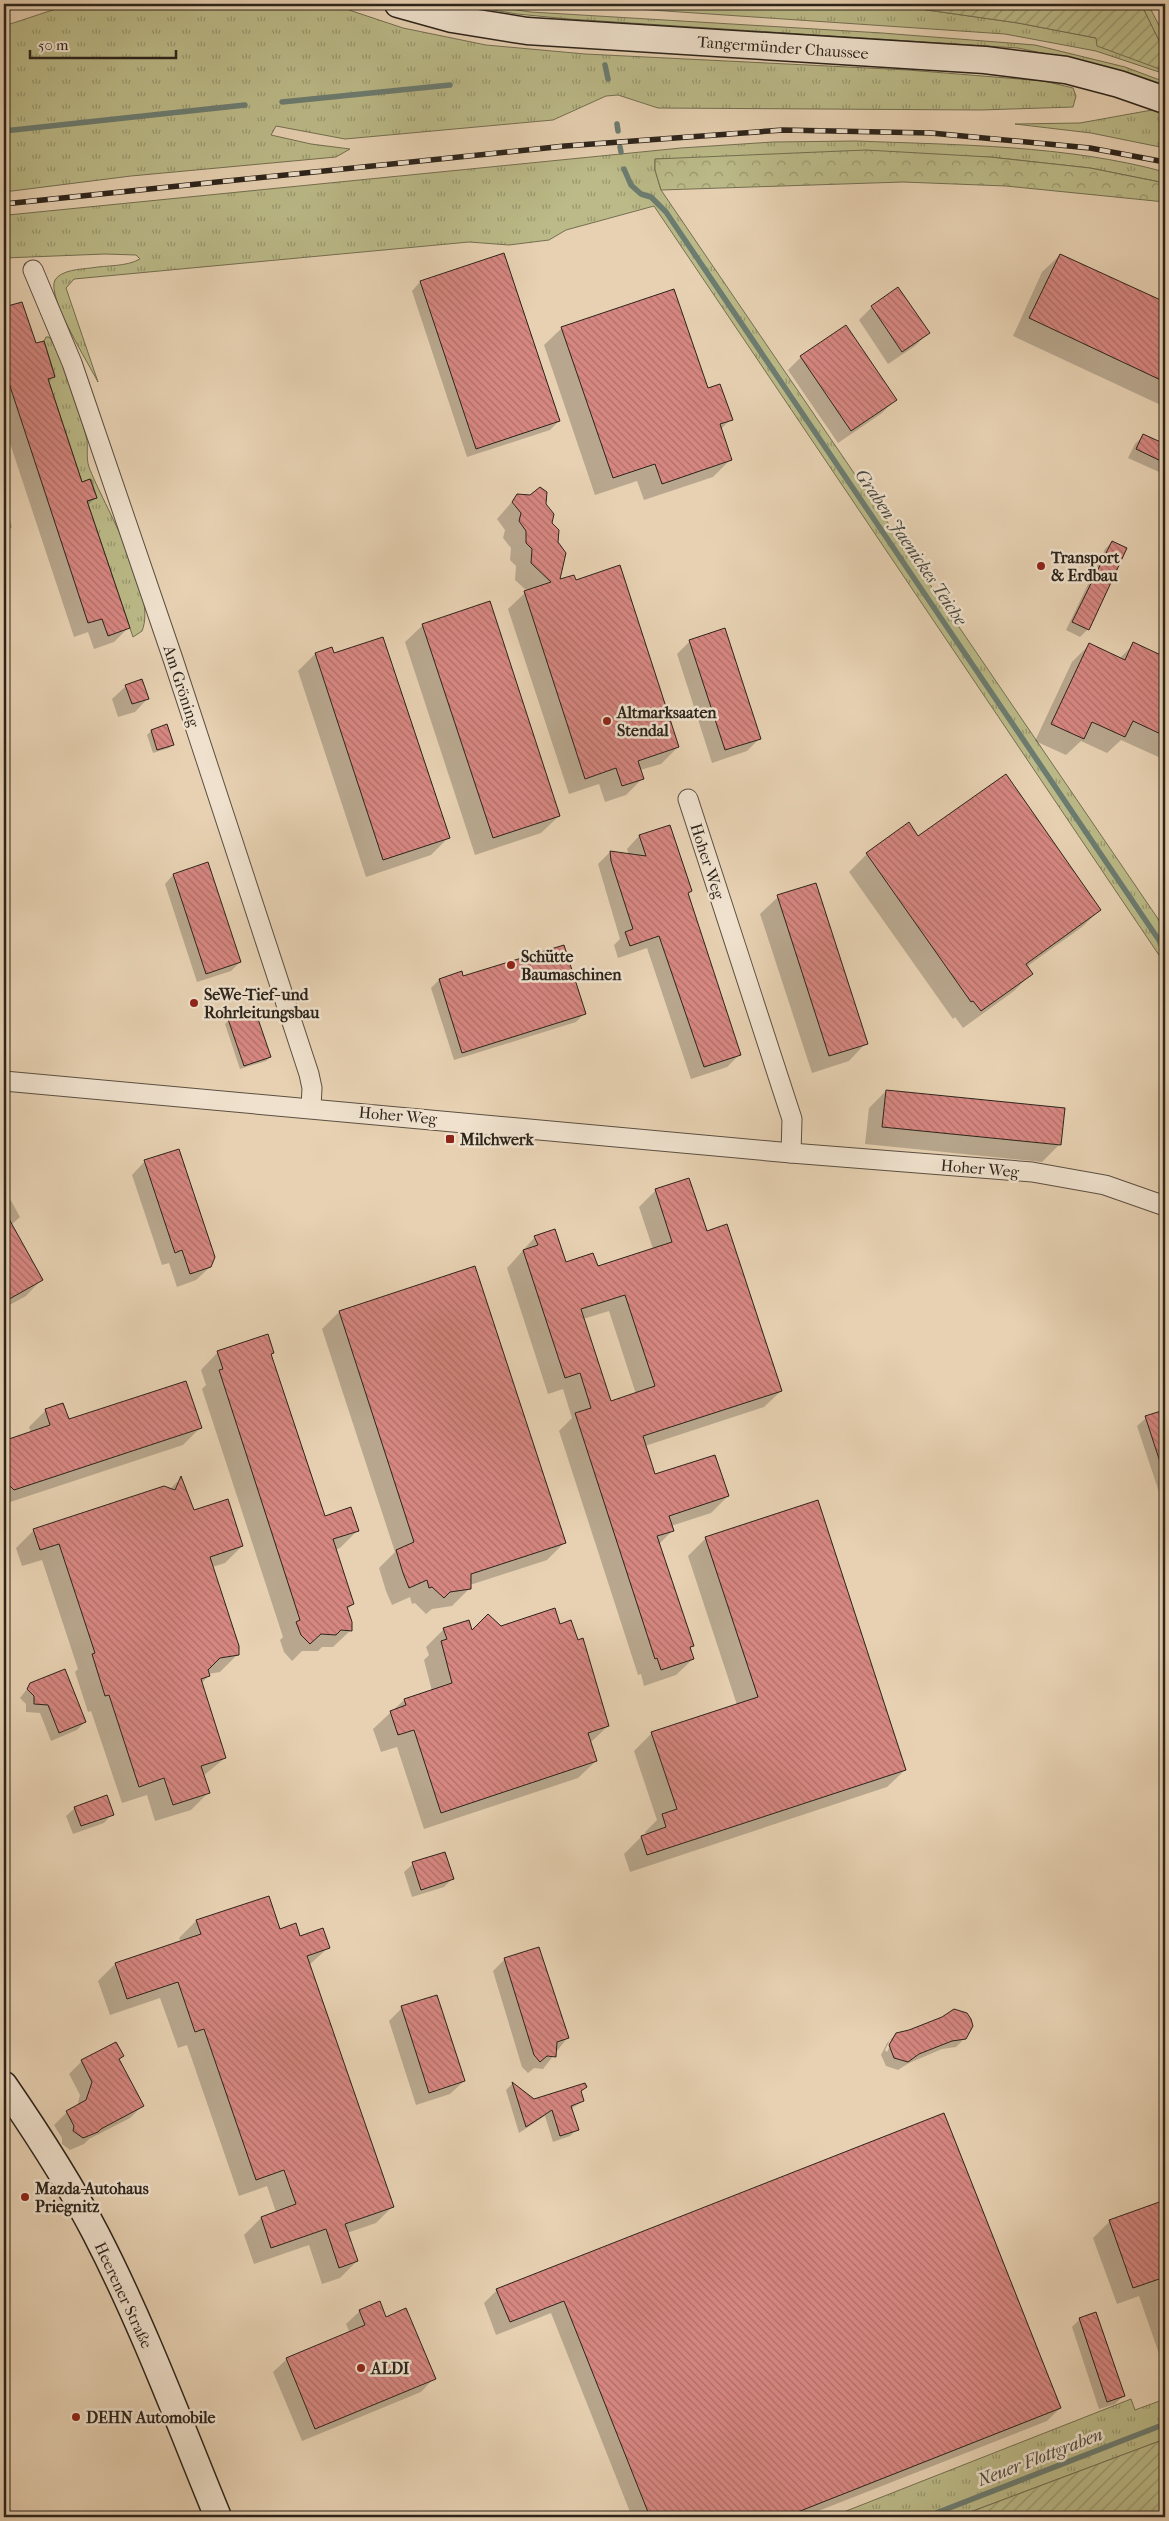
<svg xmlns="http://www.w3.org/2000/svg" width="1169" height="2521" viewBox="0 0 1169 2521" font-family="'IM FELL French Canon',serif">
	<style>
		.grass { fill: url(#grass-tufts); stroke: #746f52 }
		.forest { fill: url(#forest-crowns); stroke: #746f52 }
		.garden { fill: url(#garden-furrows); stroke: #746f52 }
		.shadow { fill: #0003; fill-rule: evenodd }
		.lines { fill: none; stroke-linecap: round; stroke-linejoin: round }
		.stream { stroke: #6c7c71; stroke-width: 5.5 }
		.building { fill: url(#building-back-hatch); stroke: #2c241b; fill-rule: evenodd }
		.street-casing { stroke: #5b4f41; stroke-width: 21 }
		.secondary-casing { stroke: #2c241b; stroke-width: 29 }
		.street { stroke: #efe1cd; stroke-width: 19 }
		.secondary { stroke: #efe1cd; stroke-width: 26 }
		.rail-casing { stroke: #2c241b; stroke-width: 5.5 }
		.rail { stroke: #efe1cd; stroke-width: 4; stroke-dasharray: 11; stroke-linecap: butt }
		.poi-dot { fill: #8f2418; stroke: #efe1cd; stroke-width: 2 }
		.labels { text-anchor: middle; stroke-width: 5; stroke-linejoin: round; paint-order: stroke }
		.street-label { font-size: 16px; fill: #2c241b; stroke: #efe1cd }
		.poi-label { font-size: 16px; font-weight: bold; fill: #2c241b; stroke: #efe1cd; text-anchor: start }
		.water-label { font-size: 18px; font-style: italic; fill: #47493f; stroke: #efe1cd }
	</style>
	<defs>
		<pattern id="grass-tufts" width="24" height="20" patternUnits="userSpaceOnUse" patternTransform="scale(1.25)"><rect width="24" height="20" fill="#bbba88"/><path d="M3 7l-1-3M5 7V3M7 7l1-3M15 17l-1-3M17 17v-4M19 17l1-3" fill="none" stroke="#98976e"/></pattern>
		<pattern id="forest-crowns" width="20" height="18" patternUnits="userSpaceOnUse" patternTransform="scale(1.25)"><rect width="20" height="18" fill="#bbba88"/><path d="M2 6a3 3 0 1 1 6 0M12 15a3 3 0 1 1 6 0" fill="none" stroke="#98976e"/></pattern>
		<pattern id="garden-furrows" width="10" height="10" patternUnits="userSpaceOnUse" patternTransform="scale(1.25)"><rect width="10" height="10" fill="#bbba88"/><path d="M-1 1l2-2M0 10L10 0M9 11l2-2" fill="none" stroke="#98976e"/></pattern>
		<pattern id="building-back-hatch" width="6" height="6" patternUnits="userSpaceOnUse" patternTransform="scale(1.25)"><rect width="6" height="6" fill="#d78781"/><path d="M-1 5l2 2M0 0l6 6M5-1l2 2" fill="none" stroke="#af6e69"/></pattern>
	</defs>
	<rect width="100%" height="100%" fill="#e7d1b2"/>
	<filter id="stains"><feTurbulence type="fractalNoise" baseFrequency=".004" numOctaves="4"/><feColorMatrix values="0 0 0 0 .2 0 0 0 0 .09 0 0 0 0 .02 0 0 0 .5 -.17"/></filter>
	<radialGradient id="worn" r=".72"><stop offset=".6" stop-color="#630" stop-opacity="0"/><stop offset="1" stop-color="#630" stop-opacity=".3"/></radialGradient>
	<!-- grass -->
	<g class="grass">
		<polygon points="71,4 331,4 403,28 486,45 585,54 908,70 1044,81 1073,88 1076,96 1073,107 981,110 658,108 618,95 606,96 553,120 345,139 276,126 271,135 311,144 350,149 336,157 131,176 4,192 4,26"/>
		<polygon points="458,4 476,4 531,12 882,33 1035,45 1125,67 1165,82 1165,88 1099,65 1018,48 569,19 517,14"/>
		<polygon points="562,4 885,4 1018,23 1096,38 1165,71 1165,74 1096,51 1005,34"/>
		<polygon points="1141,4 1148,4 1165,37 1165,53"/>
		<polygon points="1152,110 1165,113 1165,148 1091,133 1015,124 1080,123"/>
		<path d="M856 141C959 145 1066 145 1165 172V183L1090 168 990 157 655 159V170L661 190 1165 929V964L654 206 566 230 549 240 509 245 469 242 74 279 66 288 98 382C89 364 46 296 55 280 61 270 81 269 91 268 107 265 126 267 140 259L136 255 105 254 4 258V215H8L681 148 773 142Z"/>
		<path d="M46 337H49C60 348 83 422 87 440 88 449 86 458 89 467 103 505 158 593 142 631L133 637 87 501 97 498 91 479 82 482 48 379 55 376 44 341Z"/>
		<polygon points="1131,2399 1135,2410 1165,2399 1165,2439 957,2517 831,2517"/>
	</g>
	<!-- forest -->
	<polygon class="forest" points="866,150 990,157 1090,168 1165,183 1165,202 1006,186 903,182 661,190 655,170 655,159"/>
	<!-- garden -->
	<g class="garden">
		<polygon points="885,4 1141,4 1165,53 1165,71 1097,46 1096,38 1018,23"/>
		<polygon points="1165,2439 1165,2517 957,2517"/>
	</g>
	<!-- shadow -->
	<g class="shadow">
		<polygon points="503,254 559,421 550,430 467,457 412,291 420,282"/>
		<polygon points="1060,255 1165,304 1165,407 1013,336 1042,272"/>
		<polygon points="21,303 35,345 54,376 48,383 81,484 95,498 88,505 128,628 114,642 94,649 88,632 74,637 4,425 4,309"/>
		<polygon points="872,307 928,333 915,346 888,364 859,320"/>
		<polygon points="562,328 707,390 731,419 720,430 730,460 713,477 644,500 637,481 595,495 544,345"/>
		<polygon points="801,357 895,400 882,413 838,443 788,370"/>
		<polygon points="1144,435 1165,445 1165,466 1159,472 1128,458 1135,444"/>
		<polygon points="517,496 545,504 551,523 558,581 678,747 661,764 640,770 642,779 626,795 605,802 599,784 569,794 508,609 527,591 515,580 516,566 510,560 511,548 503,538 505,530 497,519"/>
		<polygon points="7,510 12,527 4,536 4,511"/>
		<polygon points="1112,542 1088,629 1080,637 1066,630 1105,549"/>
		<polygon points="423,625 559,816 541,833 475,855 405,642"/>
		<polygon points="690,641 760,738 747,751 712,763 677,654"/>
		<polygon points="1134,644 1165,658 1165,760 1121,740 1107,753 1081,741 1066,755 1035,741 1072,662 1089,645 1119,659"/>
		<polygon points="315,654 448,838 431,855 366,877 298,671"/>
		<polygon points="126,686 148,698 135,712 118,717 112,699"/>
		<polygon points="166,726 173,744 169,748 153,753 147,735 151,731"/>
		<polygon points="908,824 918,837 1100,910 1082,927 1026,967 1031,974 1014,991 963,1028 955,1017 953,1019 849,872 867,854"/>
		<polygon points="639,836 690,891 687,894 739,1055 727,1067 691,1079 647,948 618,958 614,945 620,939 598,864 610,852 629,855 627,849"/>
		<polygon points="207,864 240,962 231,971 197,982 165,884 173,875"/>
		<polygon points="778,897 866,1043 849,1061 812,1073 760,914"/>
		<polygon points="463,978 585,1013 576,1022 454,1060 431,988 439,980"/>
		<polygon points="229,1020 270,1057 266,1061 240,1069 225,1024"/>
		<polygon points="886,1091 1060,1144 1042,1162 865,1144 869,1108"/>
		<polygon points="145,1161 210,1267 196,1280 177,1287 169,1263 162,1265 132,1175"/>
		<polygon points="4,1188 20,1217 11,1225 41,1280 26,1296 4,1308"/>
		<path d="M656 1190 706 1232 781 1391 764 1407 645 1446 655 1476 728 1496 711 1513 671 1526 673 1530 659 1544 692 1646 690 1648 693 1659 676 1675 644 1686 641 1674 638 1675 559 1431 572 1418 563 1389 548 1394 507 1268 535 1237 565 1264 597 1268 653 1249 639 1207ZM609 1311 636 1394 610 1403 583 1319Z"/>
		<polygon points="474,1267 565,1542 547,1560 470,1585 470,1588 452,1606 432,1609 426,1614 415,1603 412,1604 410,1597 392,1605 386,1591 379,1568 395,1552 322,1329 339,1312"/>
		<polygon points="218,1352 273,1352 270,1355 324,1517 357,1531 340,1548 335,1550 353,1604 347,1610 351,1630 333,1647 322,1647 318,1651 302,1651 292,1661 284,1652 280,1640 283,1637 202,1389 206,1385 201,1370"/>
		<polygon points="46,1410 68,1421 200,1428 183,1445 4,1504 4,1442 31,1433 29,1427"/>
		<polygon points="1160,1413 1165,1428 1165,1510 1137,1426 1146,1418"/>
		<polygon points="181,1478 193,1512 242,1546 225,1563 212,1567 238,1654 220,1672 208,1674 208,1676 201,1684 225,1758 203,1776 209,1792 191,1810 155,1821 147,1795 122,1803 91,1711 88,1712 75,1672 78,1669 42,1560 22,1566 16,1548 33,1531 164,1487 170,1489"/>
		<polygon points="706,1538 905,1770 887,1787 630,1872 624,1854 641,1837 646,1835 645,1832 657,1820 634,1751 652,1733 737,1705 688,1556"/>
		<polygon points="559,1625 608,1726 590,1743 596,1761 578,1778 424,1829 397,1747 381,1752 373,1729 404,1700 432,1691 424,1660 429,1655 426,1647 444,1629 472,1632 500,1628"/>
		<polygon points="31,1684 85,1722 77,1730 51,1741 40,1713 26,1712 26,1704 20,1698"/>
		<polygon points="75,1808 112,1814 104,1823 73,1834 66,1816"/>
		<polygon points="4,1822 6,1830 4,1832"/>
		<polygon points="413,1864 452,1879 444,1887 412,1897 404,1872"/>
		<polygon points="196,1921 279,1931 328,1948 309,1965 393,2206 376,2223 347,2233 357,2261 340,2278 322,2284 309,2245 254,2264 244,2235 261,2218 276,2212 267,2186 239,2196 187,2045 178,2048 160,1998 110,2015 98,1981 115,1964 181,1942 179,1938"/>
		<polygon points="505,1959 568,2037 543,2069 534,2068 528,2073 522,2067 493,1971"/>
		<polygon points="402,2008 464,2081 450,2094 416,2105 389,2021"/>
		<path d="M961 2011 965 2038 956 2047 942 2049 909 2063 898 2070 886 2066 881 2055 887 2043 896 2034 909 2032 942 2018 948 2013ZM890 2040H893L887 2052 885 2050Z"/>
		<polygon points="116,2043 122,2056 118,2060 142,2106 130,2118 89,2139 84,2144 70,2150 62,2144 62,2138 54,2125 67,2112 77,2107 80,2095 69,2074 81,2062"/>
		<polygon points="513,2083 534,2100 580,2092 583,2101 571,2109 577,2129 570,2136 553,2142 545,2116 519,2133 506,2090"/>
		<polygon points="944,2115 1060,2408 1047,2421 803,2517 632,2517 551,2313 496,2335 484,2303 497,2290"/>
		<polygon points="1165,2201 1165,2371 1139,2296 1117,2304 1093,2238 1110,2221"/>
		<polygon points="360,2311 385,2318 434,2378 421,2392 302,2441 273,2372 287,2359 350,2333 346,2324"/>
		<polygon points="1080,2319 1123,2396 1115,2404 1099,2409 1072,2327"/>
	</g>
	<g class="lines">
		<!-- stream -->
		<g class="stream">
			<polyline points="605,65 608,79"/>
			<polyline points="282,102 450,85"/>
			<polyline points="617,124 618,131"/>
			<polyline points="4,131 245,105"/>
			<polyline points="620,147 621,152"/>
			<polyline points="624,169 631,185 641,194 651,197 666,212 1165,949"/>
			<polyline points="926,2517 1165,2424"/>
		</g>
	</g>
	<!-- building -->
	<g class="building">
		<polygon points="504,253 560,421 476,449 420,281"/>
		<polygon points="1060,254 1165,302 1165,382 1029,318"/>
		<polygon points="898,287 930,333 902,352 871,306"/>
		<polygon points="674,289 708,388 720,384 733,420 720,424 732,460 662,484 655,464 613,478 561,327"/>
		<polygon points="22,302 36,343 44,341 55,377 48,379 82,482 90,479 97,498 87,501 130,628 108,636 102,619 88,623 4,368 4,307"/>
		<polygon points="846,325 897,400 851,431 800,356"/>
		<polygon points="1143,434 1165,444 1165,463 1136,449"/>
		<polygon points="540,487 547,492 546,504 554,514 552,523 559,530 558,542 566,553 560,579 574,575 576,580 620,565 679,747 638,761 644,779 622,786 616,768 585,779 524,591 551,582 531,563 532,549 526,543 526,531 519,521 521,513 512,502 517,494 530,495"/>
		<polygon points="1112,541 1127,548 1089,630 1072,622"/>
		<polygon points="490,601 560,816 493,838 422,624"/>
		<polygon points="725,628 761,739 725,750 689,640"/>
		<polygon points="383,637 450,838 383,860 315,653 332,647 334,653"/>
		<polygon points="1133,642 1165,657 1165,736 1133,721 1125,737 1092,722 1084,739 1051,724 1089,643 1125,660"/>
		<polygon points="142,679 149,699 132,704 125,685"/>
		<polygon points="167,724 174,745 157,750 151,730"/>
		<polygon points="1006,774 1101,910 1026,964 1033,974 981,1011 973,1001 971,1002 866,853 909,822 918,836"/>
		<polygon points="670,825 692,891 688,893 741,1055 704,1067 659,936 630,946 625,932 633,929 611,861 610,851 646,856 639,835"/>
		<polygon points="208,862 241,962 206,974 173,874"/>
		<polygon points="816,883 868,1044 829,1056 777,895"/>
		<polygon points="564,945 586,1014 462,1053 439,979 462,971 463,976"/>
		<polygon points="255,1010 271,1057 244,1066 228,1019"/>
		<polygon points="886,1090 1065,1108 1061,1145 882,1127"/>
		<polygon points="179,1149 215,1257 211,1267 190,1274 182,1250 175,1253 144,1160"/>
		<path d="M689 1178 707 1231 727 1224 782 1391 643 1436 655 1474 715 1455 729 1496 669 1516 674 1531 657 1536 694 1646 690 1647 694 1659 661 1670 657 1658 655 1659 575 1413 591 1408 580 1373 565 1378 523 1250 538 1245 534 1236 555 1229 566 1262 593 1253 598 1266 672 1242 655 1189ZM625 1295 655 1386 611 1401 581 1309Z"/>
		<polygon points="4,1210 43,1280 4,1302"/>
		<polygon points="475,1266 566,1543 471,1574 471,1589 450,1592 444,1598 432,1587 429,1588 427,1580 409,1588 403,1573 396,1550 414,1542 339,1311"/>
		<polygon points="268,1334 274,1353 271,1354 325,1516 351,1507 359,1531 333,1539 354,1604 347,1607 352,1622 352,1631 341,1630 336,1635 321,1634 310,1644 301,1635 296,1622 300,1620 219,1370 223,1369 217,1351"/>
		<polygon points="186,1381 202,1428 14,1490 6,1482 6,1440 50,1425 45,1409 63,1403 69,1419"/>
		<polygon points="1161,1411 1165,1424 1165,1468 1162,1468 1145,1416"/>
		<polygon points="181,1476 194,1510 228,1499 243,1546 210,1557 239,1646 239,1655 220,1658 208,1670 210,1676 201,1679 226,1758 201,1766 210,1793 173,1805 164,1778 139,1787 109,1695 105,1696 92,1654 95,1653 59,1544 40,1550 33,1529 164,1486 175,1490"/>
		<polygon points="818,1500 906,1770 647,1855 641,1836 666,1827 662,1814 677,1809 651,1732 758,1697 705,1537"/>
		<polygon points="555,1608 560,1624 571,1620 578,1640 583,1638 609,1726 588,1733 597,1761 441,1813 414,1730 398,1735 390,1711 406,1705 404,1699 452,1683 441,1641 447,1639 443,1628 469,1620 472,1630 488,1614 501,1626"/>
		<polygon points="65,1669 86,1722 59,1733 48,1705 34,1704 34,1696 27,1689 30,1683"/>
		<polygon points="107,1795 114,1815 81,1826 74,1807"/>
		<polygon points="445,1852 454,1879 421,1890 412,1862"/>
		<polygon points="269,1896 280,1929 296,1923 300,1936 323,1928 330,1948 307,1956 394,2207 345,2224 358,2261 339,2268 326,2229 271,2248 261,2217 296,2204 284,2170 256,2180 204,2029 195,2032 178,1982 127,1999 115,1963 201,1934 196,1920"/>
		<polygon points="539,1947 569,2038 557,2042 556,2057 547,2056 540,2062 534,2055 504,1958"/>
		<polygon points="437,1995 465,2081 429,2093 401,2006"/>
		<polygon points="954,2009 967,2013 971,2019 973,2026 966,2039 952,2041 919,2054 908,2062 894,2058 889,2045 896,2033 909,2030 942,2017"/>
		<polygon points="116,2042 124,2056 119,2059 144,2106 101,2129 98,2132 83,2138 73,2131 74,2126 66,2111 86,2100 92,2082 81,2060"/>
		<polygon points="512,2082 534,2099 585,2083 587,2087 581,2091 584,2101 571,2106 579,2130 560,2136 552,2110 526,2127"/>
		<polygon points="944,2113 1061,2408 785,2517 650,2517 564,2301 510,2322 496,2289"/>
		<polygon points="1165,2200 1165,2277 1133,2288 1109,2220"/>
		<polygon points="380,2301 386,2317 406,2308 436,2379 315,2429 286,2358 365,2325 359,2310"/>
		<polygon points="1096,2312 1125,2396 1107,2402 1079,2318"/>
	</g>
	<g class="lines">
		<!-- street casing -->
		<g class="street-casing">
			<g id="street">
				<polyline points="33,270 72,363 173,659 309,1074 312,1088 311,1107"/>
				<polyline points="688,799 792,1119 791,1153"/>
				<polyline points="4,1081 791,1153 1032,1172 1105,1185 1165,1206"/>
			</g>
		</g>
		<!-- secondary casing -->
		<g class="secondary-casing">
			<g id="secondary">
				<polyline points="398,4 452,19 527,31 985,60 1066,70 1119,84 1165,100"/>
				<path d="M4 2085C37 2133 69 2182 96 2234 143 2325 179 2422 218 2517"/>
			</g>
		</g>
		<!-- street -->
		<use href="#street" class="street"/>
		<!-- secondary -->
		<use href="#secondary" class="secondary"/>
		<!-- rail casing -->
		<g class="rail-casing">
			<g id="rail">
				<polyline points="4,9 19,4"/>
				<polyline points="4,204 565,146 783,130 931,133 1090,148 1165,162"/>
			</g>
		</g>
		<!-- rail -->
		<use href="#rail" class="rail"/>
	</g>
	<!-- markers -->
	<g class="poi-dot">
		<circle cx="1041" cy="566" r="5"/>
		<circle cx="607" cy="721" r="5"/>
		<circle cx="511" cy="965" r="5"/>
		<circle cx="194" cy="1003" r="5"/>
		<rect x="445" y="1134" width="10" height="10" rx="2.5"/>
		<circle cx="25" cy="2197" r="5"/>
		<circle cx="361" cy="2368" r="5"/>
		<circle cx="76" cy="2417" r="5"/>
	</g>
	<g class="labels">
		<!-- street labels -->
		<g class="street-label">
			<text transform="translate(783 47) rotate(4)" y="6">Tangermünder Chaussee</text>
			<text transform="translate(182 686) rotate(72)" y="6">Am Gröning</text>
			<text transform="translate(708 861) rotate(72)" y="6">Hoher Weg</text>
			<text transform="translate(398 1115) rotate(5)" y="6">Hoher Weg</text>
			<text transform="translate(980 1168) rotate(5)" y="6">Hoher Weg</text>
			<text transform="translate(124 2295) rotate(65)" y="6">Heerener Straße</text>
		</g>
		<!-- poi labels -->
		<g class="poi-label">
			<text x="1051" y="563">Transport<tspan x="1051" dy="18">&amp; Erdbau</tspan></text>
			<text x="617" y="718">Altmarksaaten<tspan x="617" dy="18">Stendal</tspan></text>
			<text x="521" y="962">Schütte<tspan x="521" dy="18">Baumaschinen</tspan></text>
			<text x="204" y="1000">SeWe-Tief- und<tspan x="204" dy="18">Rohrleitungsbau</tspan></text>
			<text x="460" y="1145">Milchwerk</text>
			<text x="35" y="2194">Mazda-Autohaus<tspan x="35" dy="18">Priegnitz</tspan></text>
			<text x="371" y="2374">ALDI</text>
			<text x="86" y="2423">DEHN Automobile</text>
		</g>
		<!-- water labels -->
		<g class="water-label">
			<text transform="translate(911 547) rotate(56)" y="6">Graben Jaenickes Teiche</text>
			<text transform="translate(1040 2457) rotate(-21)" y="6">Neuer Flottgraben</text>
		</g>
	</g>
	<!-- margin -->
	<rect width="1169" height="2521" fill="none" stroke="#e7d1b2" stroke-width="20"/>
	<rect x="5" y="5" width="1159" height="2511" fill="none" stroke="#2c241b" stroke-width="2.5"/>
	<rect x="10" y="10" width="1149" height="2501" fill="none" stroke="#2c241b"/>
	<!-- scale -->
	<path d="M30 50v8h146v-8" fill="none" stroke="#2c241b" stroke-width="2.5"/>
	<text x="38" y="50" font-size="15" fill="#2c241b" stroke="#efe1cd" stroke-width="4" paint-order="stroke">50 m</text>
	<rect width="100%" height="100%" filter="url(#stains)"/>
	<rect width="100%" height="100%" fill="url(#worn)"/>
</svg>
